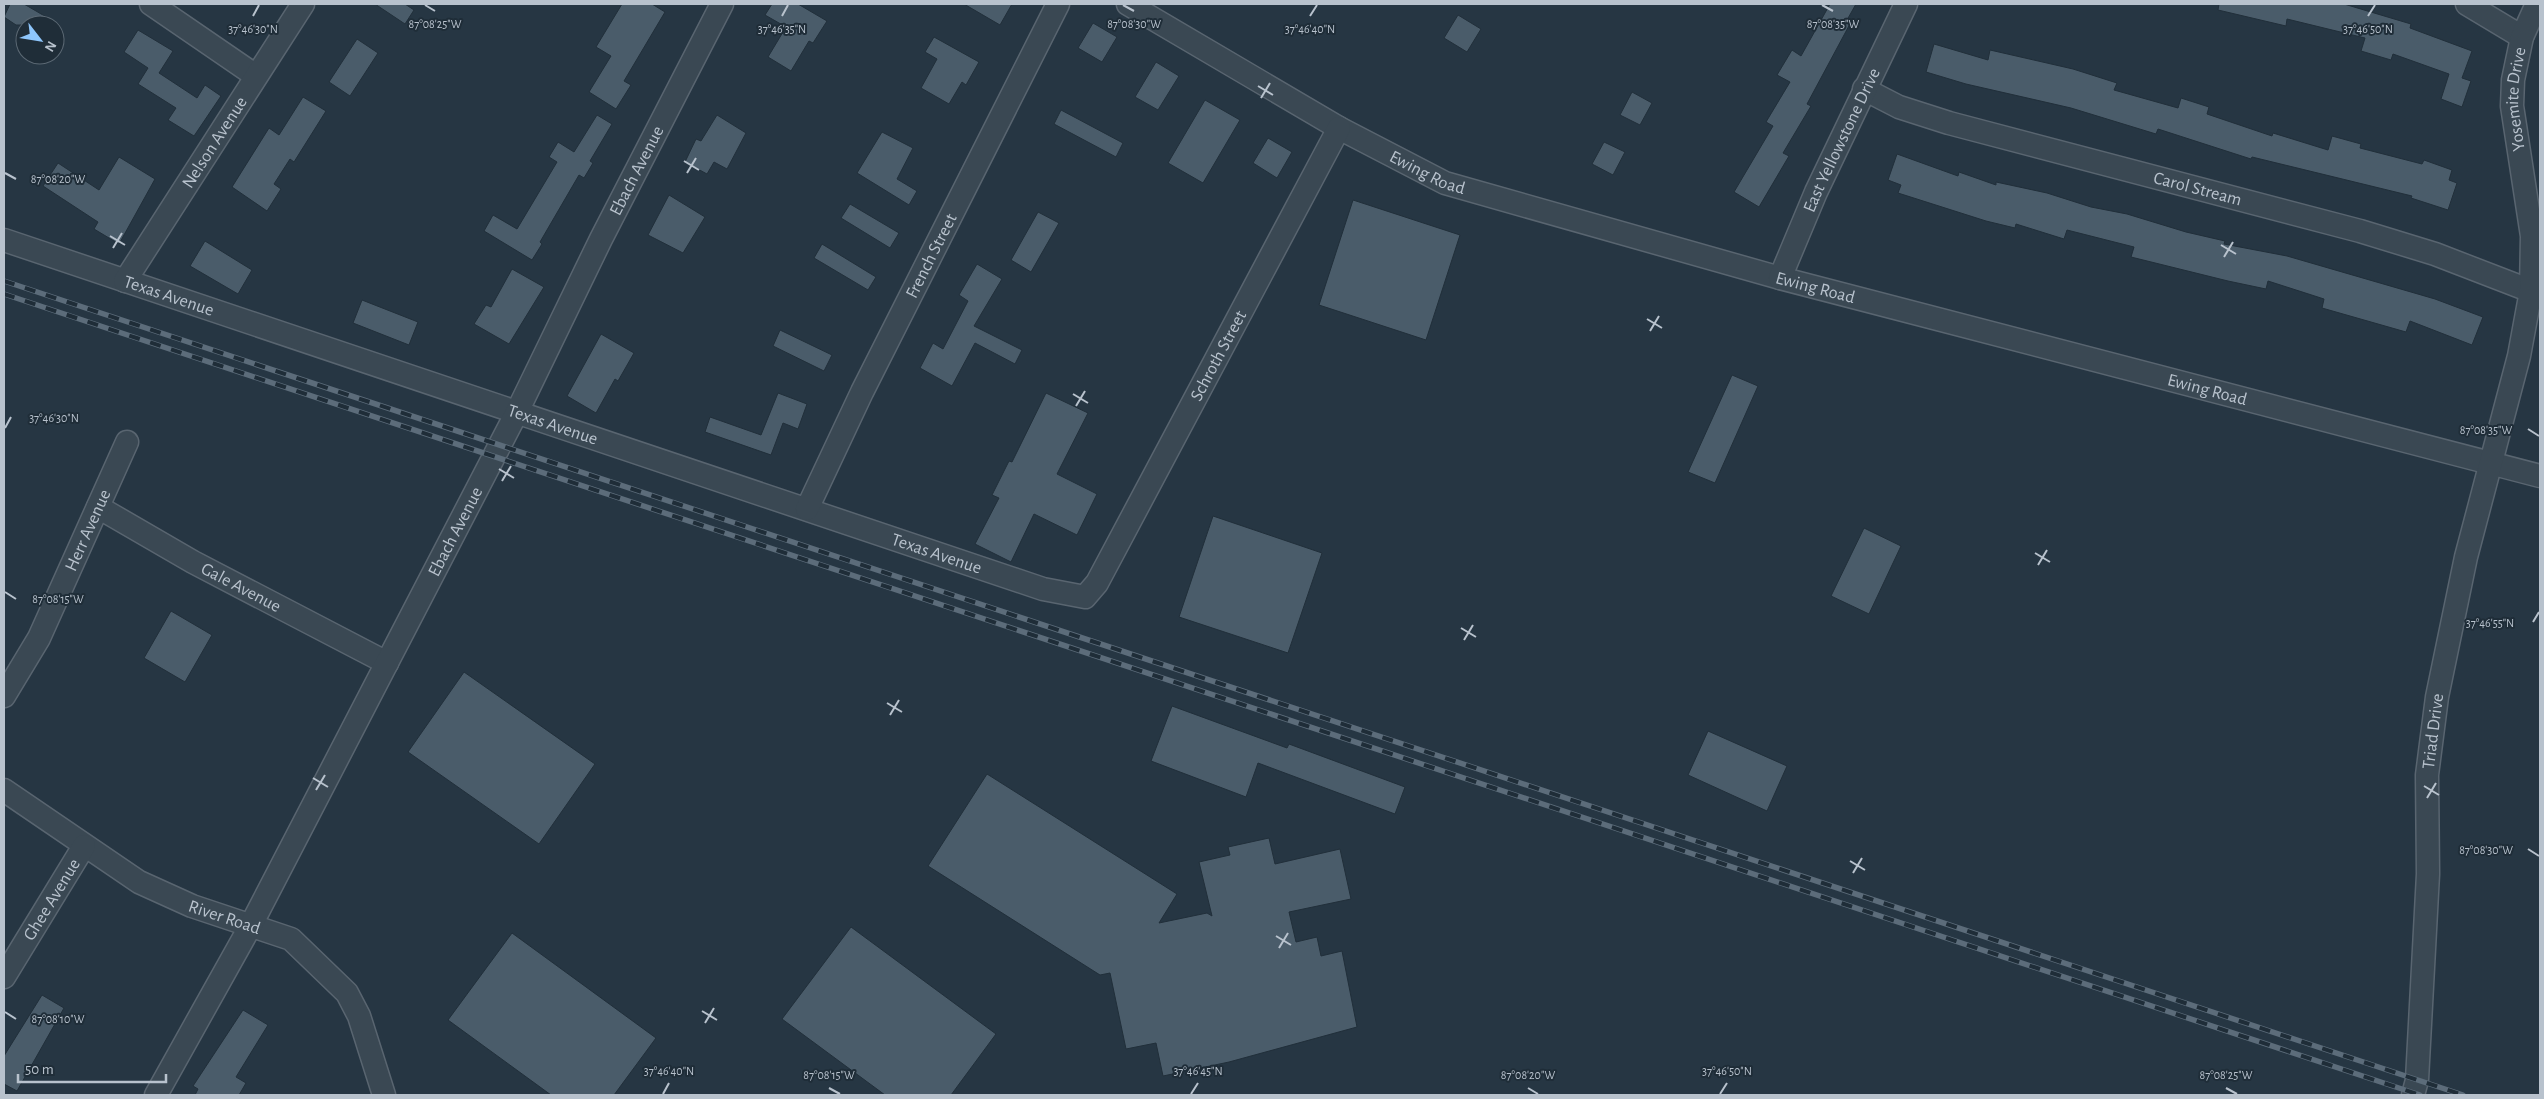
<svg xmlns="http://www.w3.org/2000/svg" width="2544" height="1099" viewBox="0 0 2544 1099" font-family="'Alegreya Sans',sans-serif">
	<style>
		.building { fill: #4a5c6a; stroke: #212f3a }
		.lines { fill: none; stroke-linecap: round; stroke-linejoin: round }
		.street-casing { stroke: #596570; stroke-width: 25 }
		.street { stroke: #3a4853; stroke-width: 22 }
		.rail-casing { stroke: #5c6c7a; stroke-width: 5.5 }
		.rail { stroke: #1f2d38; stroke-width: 4; stroke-dasharray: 11; stroke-linecap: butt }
		.ticks { fill: none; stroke: #b8c2cd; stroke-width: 2 }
		.labels { text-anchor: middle; stroke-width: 4; stroke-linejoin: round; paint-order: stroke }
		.street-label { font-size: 18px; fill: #b8c2cd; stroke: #1f2d38 }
		.ticks-label { font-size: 12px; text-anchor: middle; fill: #b8c2cd; stroke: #1f2d38; stroke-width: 4; stroke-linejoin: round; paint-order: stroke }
	</style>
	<rect width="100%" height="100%" fill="#263643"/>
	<!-- building -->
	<g class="building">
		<polygon points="10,4 24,4 60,25 16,25 4,17"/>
		<polygon points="375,4 405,4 414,10 405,24"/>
		<polygon points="622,4 652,4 665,12 624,81 631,85 616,109 589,92 611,56 596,47"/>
		<polygon points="772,4 798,4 827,21 813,43 809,41 791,71 768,57 786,27 765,15"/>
		<polygon points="964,4 1012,4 1000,25"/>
		<polygon points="1830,4 1856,4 1847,20 1851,22 1807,104 1811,106 1783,153 1789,156 1759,207 1734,192 1773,126 1766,122 1790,82 1777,75 1792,50 1801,56"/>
		<polygon points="2219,4 2344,4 2411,24 2410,28 2472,51 2462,78 2471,81 2462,107 2441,99 2449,74 2393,54 2391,60 2361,51 2365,38 2287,19 2286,26 2218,10"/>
		<polygon points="1458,15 1481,29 1467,52 1444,38"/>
		<polygon points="1093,23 1117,37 1102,62 1078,48"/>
		<polygon points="138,30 173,51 159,73 197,98 205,85 221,96 194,136 168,120 176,108 138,84 148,68 124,52"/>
		<polygon points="934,37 979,62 966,85 962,82 949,104 921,88 937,59 925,52"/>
		<polygon points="357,39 378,53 350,96 329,82"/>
		<polygon points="1934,44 1988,60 1990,50 2073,69 2117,83 2114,90 2178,108 2181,98 2209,107 2207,114 2272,136 2273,133 2328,150 2332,136 2361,144 2360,148 2422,164 2424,160 2452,170 2449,180 2457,183 2448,210 2411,198 2412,196 2252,157 2251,159 2158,129 2156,134 2071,108 1966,84 1926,72"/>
		<polygon points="1156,62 1179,76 1158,110 1135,97"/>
		<polygon points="1632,92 1652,103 1640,125 1620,115"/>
		<polygon points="303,97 326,111 294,162 290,159 274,184 281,189 267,211 232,187 269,128 279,135"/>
		<polygon points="1205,100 1240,120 1203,183 1168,163"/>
		<polygon points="1061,110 1123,143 1116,157 1054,124"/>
		<polygon points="597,115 612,124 590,161 593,163 584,178 579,175 540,242 542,244 532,260 484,231 493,215 517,229 557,162 549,157 558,142 574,152"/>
		<polygon points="717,115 746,133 727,169 714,162 707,174 685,162 696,139 701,141"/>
		<polygon points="882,132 913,148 897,179 917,191 909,205 857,173"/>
		<polygon points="1268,138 1292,152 1277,178 1253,163"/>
		<polygon points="1604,142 1625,152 1613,175 1592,164"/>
		<polygon points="1897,154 1958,176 1959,172 1996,185 1996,182 2047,193 2091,207 2127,214 2186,232 2225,241 2224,244 2287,256 2435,299 2483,317 2472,345 2410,321 2406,332 2322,308 2324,299 2268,281 2266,289 2228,281 2131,257 2134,247 2067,230 2064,239 2016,224 2015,228 1986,221 1898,193 1901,185 1888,180"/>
		<polygon points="119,157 155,179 119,244 94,229 98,222 43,186 58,163 99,190"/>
		<polygon points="669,195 705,217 683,253 648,235"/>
		<polygon points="1353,200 1460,235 1426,340 1319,305"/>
		<polygon points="850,204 899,233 890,248 841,218"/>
		<polygon points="1038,212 1059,223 1031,272 1011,260"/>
		<polygon points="205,241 252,270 238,294 190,266"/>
		<polygon points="822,244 876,277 868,290 814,258"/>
		<polygon points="977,264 1002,279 974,326 1022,350 1015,364 975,343 952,386 920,368 933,343 943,349 968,301 959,295"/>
		<polygon points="512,269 544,287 509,344 474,324 486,305 491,307"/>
		<polygon points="362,300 418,322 409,345 353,323"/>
		<polygon points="780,330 832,355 824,371 773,346"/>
		<polygon points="601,334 634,353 618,381 615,379 596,413 567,396"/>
		<polygon points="1732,375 1758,386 1715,483 1688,472"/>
		<polygon points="778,393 807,404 798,429 783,423 771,455 705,432 710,417 761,435"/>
		<polygon points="1046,393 1088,413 1057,474 1097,494 1077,535 1034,514 1011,562 975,544 999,498 992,495 1009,461 1012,462"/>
		<polygon points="1213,516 1322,553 1288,653 1179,617"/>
		<polygon points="1864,528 1901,546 1869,614 1831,596"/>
		<polygon points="171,611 212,635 185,682 144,658"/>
		<polygon points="464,672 595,764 539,844 408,752"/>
		<polygon points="1172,706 1287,748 1289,744 1405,787 1395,814 1258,763 1246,797 1151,761"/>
		<polygon points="1708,731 1787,766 1767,811 1688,775"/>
		<polygon points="987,774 1177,894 1159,923 1207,913 1212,916 1199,862 1230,855 1228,847 1269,838 1275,864 1340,849 1351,899 1289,912 1296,942 1317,937 1321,956 1342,951 1357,1027 1229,1062 1163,1076 1156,1043 1126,1049 1110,973 1100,975 928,866"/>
		<polygon points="851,927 996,1034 951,1095 885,1095 782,1019"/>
		<polygon points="512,933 656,1038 614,1095 551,1095 448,1020"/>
		<polygon points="42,995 64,1008 17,1091 4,1084 4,1056"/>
		<polygon points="243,1010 268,1025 236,1077 246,1083 239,1095 195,1095 198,1089 193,1086"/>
	</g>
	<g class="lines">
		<!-- street casing -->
		<g class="street-casing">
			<g id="street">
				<polyline points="151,4 256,76"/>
				<path id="s1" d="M1128 4 1339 128 1445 183 1780 278 2540 476"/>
				<polyline points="2467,4 2522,37"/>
				<path id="s2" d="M1864 89 1899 107 1949 123 2360 231 2435 254 2531 291"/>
				<path id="s3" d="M4 240 1043 589 1085 597 1097 583 1339 128"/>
				<path id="s4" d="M1780 278 1816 192 1906 4"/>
				<path id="s5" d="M125 281 303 4"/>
				<path id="s6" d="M98 507 193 562 387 663"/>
				<path id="s7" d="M807 509 862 392 1058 4"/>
				<path id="s8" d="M4 696 39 638 127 442"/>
				<path id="s9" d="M4 790 139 882 192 906 291 939 347 993 359 1016 384 1095"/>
				<path id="s10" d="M4 977 84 846"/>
				<path id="s11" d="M156 1095 251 925 517 412 601 239 722 4"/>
				<path id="s12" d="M2413 1095 2417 1080 2428 874 2427 775 2437 697 2466 557 2519 356 2531 291 2532 236 2512 106 2513 80 2522 37 2537 4"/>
			</g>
		</g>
		<!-- street -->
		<use href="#street" class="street"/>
		<!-- rail casing -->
		<g class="rail-casing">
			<g id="rail">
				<polyline points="4,281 2463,1095"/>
				<polyline points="4,294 2420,1095"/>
			</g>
		</g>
		<!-- rail -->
		<use href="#rail" class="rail"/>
	</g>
	<!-- ticks -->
	<path class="ticks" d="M425 5 435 11M1123 5 1134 11M1822 5 1833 11M253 16 259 5M782 16 788 5M1310 16 1317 5M2368 16 2375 5M1258 86 1273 95M1261 98 1270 83M684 161 699 170M5 173 16 179M687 173 696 158M110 236 125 245M2221 245 2236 254M113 248 122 233M2224 257 2233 242M1647 319 1662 328M1650 331 1659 316M1073 394 1088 403M1076 406 1085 391M5 428 11 417M2528 429 2539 436M499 469 514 478M502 481 511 466M2035 553 2050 562M2038 565 2047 550M5 592 16 599M2533 622 2539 612M1461 628 1476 637M1464 640 1473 625M887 703 902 712M890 715 899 700M313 778 328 787M2424 786 2439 795M316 790 325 775M2427 798 2436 783M2528 849 2539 856M1850 861 1865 870M1853 873 1862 858M1276 936 1291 945M1279 948 1288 933M702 1011 717 1020M5 1012 16 1019M705 1023 714 1008M829 1088 840 1094M1528 1088 1538 1094M2226 1088 2237 1094M663 1094 669 1083M1191 1094 1198 1083M1720 1094 1727 1083"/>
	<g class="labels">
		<!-- street labels -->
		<g class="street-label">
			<text dy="6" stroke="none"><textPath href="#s12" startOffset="1010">Yosemite Drive</textPath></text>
			<text dy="6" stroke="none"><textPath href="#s4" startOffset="151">East Yellowstone Drive</textPath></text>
			<text dy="6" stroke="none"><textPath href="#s5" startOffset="165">Nelson Avenue</textPath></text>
			<text dy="6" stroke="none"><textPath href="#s11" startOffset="1042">Ebach Avenue</textPath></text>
			<text dy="6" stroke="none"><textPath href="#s1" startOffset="344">Ewing Road</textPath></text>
			<text dy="6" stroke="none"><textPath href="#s2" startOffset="349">Carol Stream</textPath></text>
			<text dy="6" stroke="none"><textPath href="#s7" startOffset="282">French Street</textPath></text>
			<text dy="6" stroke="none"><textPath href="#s1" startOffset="749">Ewing Road</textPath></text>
			<text dy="6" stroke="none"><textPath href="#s3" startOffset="174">Texas Avenue</textPath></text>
			<text dy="6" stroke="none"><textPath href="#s3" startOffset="1415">Schroth Street</textPath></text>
			<text dy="6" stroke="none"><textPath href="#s1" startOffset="1154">Ewing Road</textPath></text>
			<text dy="6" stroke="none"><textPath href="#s3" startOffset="579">Texas Avenue</textPath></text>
			<text dy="6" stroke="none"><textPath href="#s8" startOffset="186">Herr Avenue</textPath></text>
			<text dy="6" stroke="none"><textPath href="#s11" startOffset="638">Ebach Avenue</textPath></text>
			<text dy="6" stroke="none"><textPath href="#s3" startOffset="984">Texas Avenue</textPath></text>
			<text dy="6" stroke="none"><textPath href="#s6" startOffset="164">Gale Avenue</textPath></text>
			<text dy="6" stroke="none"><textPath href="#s12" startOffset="365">Triad Drive</textPath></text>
			<text dy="6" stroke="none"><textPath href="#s10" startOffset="91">Ghee Avenue</textPath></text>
			<text dy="6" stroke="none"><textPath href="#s9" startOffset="256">River Road</textPath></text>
		</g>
	</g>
	<g class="ticks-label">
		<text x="435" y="28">87°08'25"W</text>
		<text x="1134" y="28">87°08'30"W</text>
		<text x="1833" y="28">87°08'35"W</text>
		<text x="1310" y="33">37°46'40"N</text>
		<text x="253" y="33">37°46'30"N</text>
		<text x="782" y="33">37°46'35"N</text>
		<text x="2368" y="33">37°46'50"N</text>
		<text x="58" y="183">87°08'20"W</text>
		<text x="54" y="422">37°46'30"N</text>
		<text x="2486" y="434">87°08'35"W</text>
		<text x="58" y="603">87°08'15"W</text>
		<text x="2490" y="627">37°46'55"N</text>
		<text x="2486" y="854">87°08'30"W</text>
		<text x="58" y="1023">87°08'10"W</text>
		<text x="669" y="1075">37°46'40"N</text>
		<text x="1198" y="1075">37°46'45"N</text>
		<text x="1727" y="1075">37°46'50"N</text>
		<text x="829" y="1079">87°08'15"W</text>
		<text x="1528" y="1079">87°08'20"W</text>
		<text x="2226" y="1079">87°08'25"W</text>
	</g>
	<!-- border -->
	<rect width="2544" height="1099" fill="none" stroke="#b8c2cd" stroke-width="10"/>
	<!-- north arrow -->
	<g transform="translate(40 40) rotate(121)"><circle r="24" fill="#1f2d38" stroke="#5c6974"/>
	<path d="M0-4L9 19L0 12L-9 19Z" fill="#8ec6fc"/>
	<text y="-8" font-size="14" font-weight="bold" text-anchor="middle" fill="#b8c2cd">N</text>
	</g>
	<!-- scale -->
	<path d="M18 1074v8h148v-8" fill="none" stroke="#b8c2cd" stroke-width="2.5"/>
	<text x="25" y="1074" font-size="15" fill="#b8c2cd" stroke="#1f2d38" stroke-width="4" paint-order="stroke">50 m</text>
</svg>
